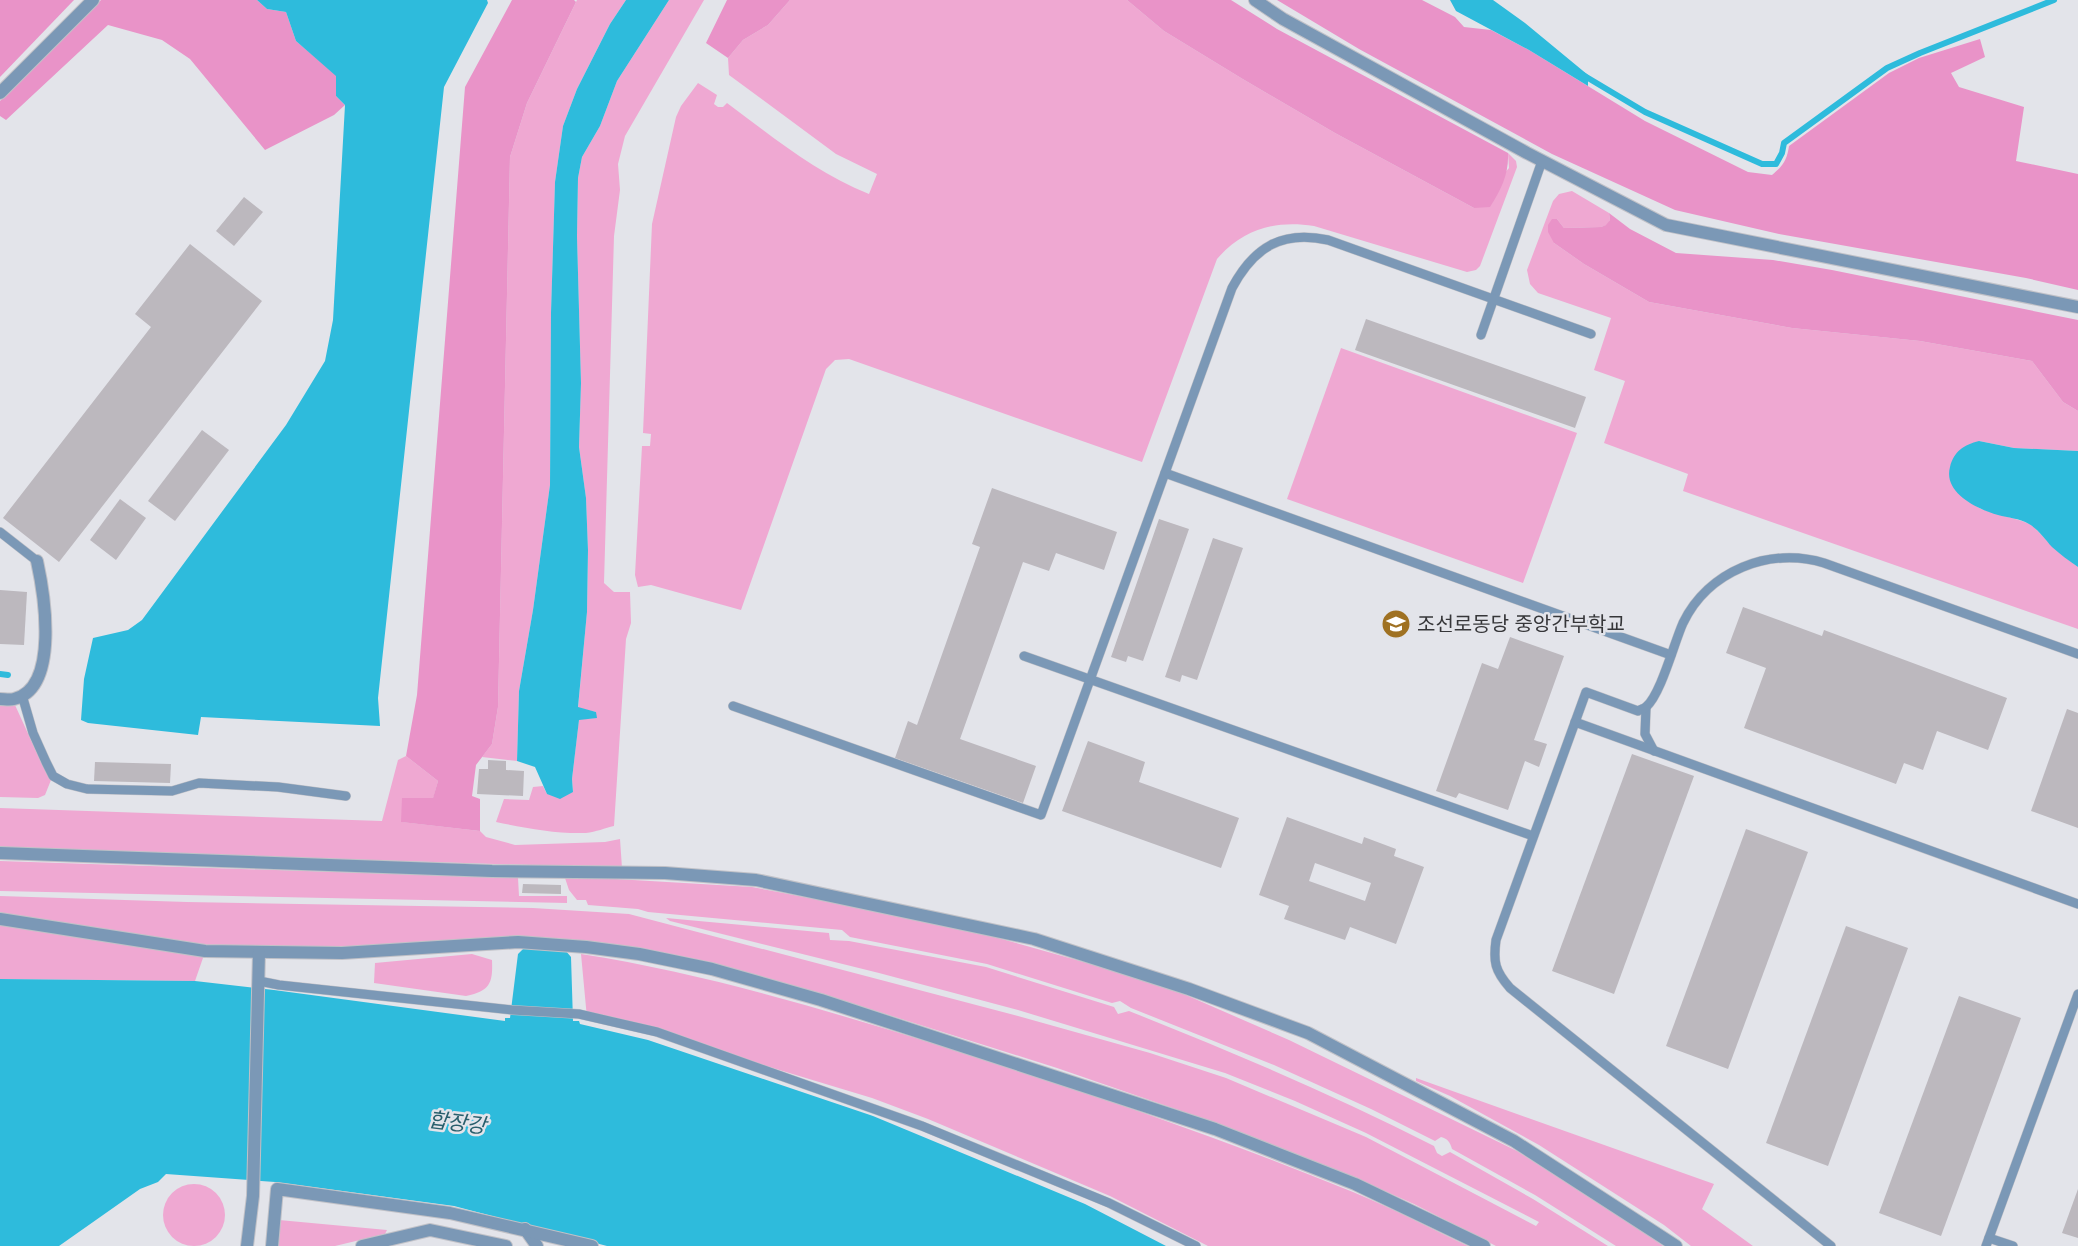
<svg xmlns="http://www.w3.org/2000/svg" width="2078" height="1246" viewBox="0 0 2078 1246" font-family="Quicksand,'Noto Sans KR',sans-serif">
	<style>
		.green { fill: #efa8d2 }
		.forest { fill: #e993c8 }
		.water { fill: #2ebbdc }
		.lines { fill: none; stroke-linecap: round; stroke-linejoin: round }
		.stream { stroke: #2ebbdc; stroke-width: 6 }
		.building { fill: #bcb8be; fill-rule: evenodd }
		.service-casing { stroke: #c0c1c7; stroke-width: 10 }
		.minor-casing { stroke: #c0c1c7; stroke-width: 14 }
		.service { stroke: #7b98b6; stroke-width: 9 }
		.minor { stroke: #7b98b6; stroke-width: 12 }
		.labels { text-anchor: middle; stroke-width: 5; stroke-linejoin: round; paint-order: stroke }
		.poi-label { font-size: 20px; fill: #363639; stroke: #e3e4ea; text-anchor: start }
		.water-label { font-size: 21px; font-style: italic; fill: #295f6d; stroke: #e3e4ea }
	</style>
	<rect width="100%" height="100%" fill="#e3e4ea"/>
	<!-- green -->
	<g class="green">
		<polygon points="577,0 626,0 610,24 577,89 563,126 555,182 551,313 550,485 533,610 519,691 517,761 482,757 492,744 498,707 510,157 527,103"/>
		<path d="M669 0H704L625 136 618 164 620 190 614 236 604 583 614 592H630L631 623 626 639 614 826C605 828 596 832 586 833 556 834 526 828 496 822L504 799 529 800 533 787 543 786 547 794 573 792 572 779 579 719 596 718V712L578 708 587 612 588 550 586 498 579 447 581 383 577 236 578 178 582 157 600 126 617 81Z"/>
		<path d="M790 0H1127L1164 31 1241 78 1335 133 1474 208 1509 168 1508 153 1516 161 1517 167 1480 266 1476 270 1467 272 1314 226C1275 220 1243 229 1217 259L1142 462 849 359 835 360 826 369 741 610 651 585 638 587 635 575 642 446H650L651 434 643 433 652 224 676 117 681 106 698 83 717 95 714 104 718 107H723L727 103C773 137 816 173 869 194L877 174 836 154 729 75 728 58 743 40 768 25Z"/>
		<polygon points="1572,191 1609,213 1610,220 1607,225 1601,227 1564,228 1557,219 1554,243 1584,264 1649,302 1792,328 1920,341 2032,361 2063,402 2078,411 2078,451 2014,448 1979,441 1968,501 1981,509 2022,521 2032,525 2055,549 2078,567 2078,629 1683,491 1688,474 1604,443 1625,381 1594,370 1611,318 1538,293 1530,284 1527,270 1553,201 1559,194"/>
		<polygon points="1341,348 1577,433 1523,583 1287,499"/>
		<polygon points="0,705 15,705 41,762 51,780 45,795 38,798 0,797"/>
		<polygon points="406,756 438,781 433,799 402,822 480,831 486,837 515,845 605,842 620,839 622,868 0,848 0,808 382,821 398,760"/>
		<polygon points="0,861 518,878 519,896 567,896 567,903 0,891"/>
		<path d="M565 878 616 879 752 887 916 918 984 934 1105 968 1186 995 1289 1040 1517 1151 1632 1223 1663 1246H1616L1535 1195 1452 1149C1450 1142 1448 1139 1441 1137L1435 1141 1371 1109 1274 1065 1131 1008 1120 1001 1112 1003 987 964 850 937 842 930 648 912 638 909 588 905 586 900H577L569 890Z"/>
		<path d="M0 896 187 902 533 908 629 914 1018 1016 1150 1053 1226 1078 1366 1137 1536 1226 1539 1222 1366 1133 1295 1101 1225 1073 1018 1010 879 973 670 921 666 918 829 933 830 940 849 941 986 967 1114 1007 1118 1014 1129 1011C1232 1052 1334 1095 1434 1146L1437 1153 1442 1156 1450 1152 1533 1199 1608 1246H1496L1414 1204 1355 1178 1216 1123 1057 1068 822 994 713 964 583 941 343 948 198 945 0 914Z"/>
		<polygon points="0,923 204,955 195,981 0,979"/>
		<path d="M472 954 492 960C493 983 490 991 466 996L374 983 375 963Z"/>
		<path d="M581 954C702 973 815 1007 932 1043 1074 1087 1215 1136 1353 1192 1392 1208 1430 1228 1468 1246H1208L1110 1196 928 1119 872 1098 654 1032 587 1018Z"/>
		<polygon points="1416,1078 1714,1184 1702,1209 1753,1246 1691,1246 1664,1225 1539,1145 1450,1096 1416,1081"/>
		<circle cx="194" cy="1215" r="31"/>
		<polygon points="279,1220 387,1230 385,1234 335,1246 275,1246"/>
	</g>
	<!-- forest -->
	<g class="forest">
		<polygon points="0,0 74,0 0,77"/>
		<polygon points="101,0 257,0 267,9 286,12 296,41 337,76 336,96 345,105 334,115 265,150 190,59 162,40 108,25 6,120 0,116 0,101"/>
		<polygon points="512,0 574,0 576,2 527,103 510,157 498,707 492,744 476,765 472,796 480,799 480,831 401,822 402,798 433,798 438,781 406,756 417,695 465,87"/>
		<polygon points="727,0 790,0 768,25 743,40 728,58 706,43"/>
		<path d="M1127 0H1231L1277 29 1508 153C1509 174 1501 190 1490 207L1474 208 1335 133 1241 78 1164 31Z"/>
		<path d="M1277 0H1422L1455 17 1464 27 1491 30 1529 50 1645 121 1748 172 1772 175C1783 166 1787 160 1789 146L1889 73 1919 58 1980 39 1985 57 1951 73 1959 87 2024 107 2016 161 2078 174V290L2026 278 1779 234 1675 210 1552 154 1359 49Z"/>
		<polygon points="1609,213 1630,229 1676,253 1773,260 1832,270 2078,320 2078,411 2063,402 2032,361 1920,341 1792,328 1649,302 1584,264 1554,243 1548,232 1548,225 1552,219 1557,219 1564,228 1601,227 1606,225 1610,220"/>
	</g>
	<!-- water -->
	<g class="water">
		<polygon points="257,0 487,0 488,3 444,87 378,698 380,726 201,717 198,735 88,723 81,720 84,679 93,638 128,630 142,620 286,425 325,361 333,320 345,105 336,96 336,76 296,41 286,12 267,9"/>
		<polygon points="626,0 669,0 617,81 600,126 582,157 578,178 577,236 581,383 579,447 586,498 588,550 587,612 578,707 596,712 597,718 579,720 572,779 573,792 560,799 547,794 535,767 517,761 519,691 533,610 550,485 551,313 555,182 563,126 577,89 610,24"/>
		<polygon points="1450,0 1493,0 1525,23 1588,75 1588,86 1529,50 1456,11"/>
		<path d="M1979 441 2014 448 2078 451V567C2069 561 2060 554 2052 547 2045 539 2038 529 2029 524 2019 518 2008 518 1998 515 1977 509 1943 493 1950 467 1954 451 1964 445 1979 441Z"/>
		<polygon points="524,948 565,950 571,957 573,1021 579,1021 580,1024 648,1040 873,1116 1085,1204 1166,1246 607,1246 454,1206 275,1182 166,1174 158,1182 140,1189 59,1246 0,1246 0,979 195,981 274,990 505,1021 505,1018 510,1018 518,954"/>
	</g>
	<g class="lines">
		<!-- stream -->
		<g class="stream">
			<polyline points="1583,75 1645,112 1762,164 1776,164 1782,153 1784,143 1887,68 1920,53 2054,0"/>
			<polyline points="0,674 8,675"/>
		</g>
	</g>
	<!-- building -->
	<g class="building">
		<polygon points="244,197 263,212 234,246 216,231"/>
		<polygon points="190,244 262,301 59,562 3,518 151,327 135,314"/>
		<polygon points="1366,319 1586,397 1575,428 1355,350"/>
		<polygon points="202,430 229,450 175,521 148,501"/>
		<polygon points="992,488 1117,532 1104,570 1056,553 1049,571 1023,562 960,739 1036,766 1023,803 895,758 908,721 917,725 980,547 972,544"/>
		<polygon points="120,499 146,518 116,560 90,540"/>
		<polygon points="1159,519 1189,529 1143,661 1128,656 1126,662 1111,657"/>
		<polygon points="1213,538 1243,548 1197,680 1182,675 1180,682 1165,677"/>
		<polygon points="0,590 27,592 24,645 0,644"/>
		<polygon points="1743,607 1822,636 1824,630 2007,698 1988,750 1937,731 1923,770 1904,763 1896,784 1744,728 1766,668 1726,653"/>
		<polygon points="1510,637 1564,656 1534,740 1547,744 1539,767 1525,761 1508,810 1459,793 1456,798 1436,791 1482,663 1498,669"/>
		<polygon points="2067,709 2078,713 2078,828 2031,811"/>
		<polygon points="1088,741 1145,762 1139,782 1239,818 1221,868 1062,811"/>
		<polygon points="1632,754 1694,776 1614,994 1552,971"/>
		<polygon points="488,760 506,761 506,770 524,771 523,796 477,794 479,769 488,769"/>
		<polygon points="95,762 171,764 170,783 94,781"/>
		<path d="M1287 817 1362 844 1364 837 1396 849 1394 856 1424 867 1396 944 1350 927 1345 940 1284 919 1289 906 1259 895ZM1315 863 1371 883 1365 901 1309 881Z"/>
		<polygon points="1746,829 1808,852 1728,1069 1666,1046"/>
		<polygon points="523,884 561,885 561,894 522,893"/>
		<polygon points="1846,926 1908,948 1828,1166 1766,1143"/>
		<polygon points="1959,996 2021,1018 1941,1236 1879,1213"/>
		<polygon points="2078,1189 2078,1238 2062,1233"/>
	</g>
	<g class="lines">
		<!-- service casing -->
		<g class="service-casing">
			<g id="service">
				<polyline points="1481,335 1542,161"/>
				<polyline points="1165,473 1671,655"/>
				<polyline points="0,532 37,561"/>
				<polyline points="1024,656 1533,836"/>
				<polyline points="22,695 33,733 46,762 53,776 67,784 87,789 172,791 199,783 278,787 346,796"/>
				<path d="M733 706 1041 815 1232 288C1254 247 1282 230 1328 240L1591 334"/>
				<polyline points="1646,707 1645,734 1654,751"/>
				<polyline points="1575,722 2078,904"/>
				<polyline points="259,981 279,985 512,1010 579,1014 657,1032 922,1126 1109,1203 1196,1246"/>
				<polyline points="1989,1238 2013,1246"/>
				<path d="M1831 1246 1510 988C1495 971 1493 962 1496 940L1586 692 1638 711C1639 710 1645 708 1646 707 1661 694 1674 643 1683 623 1708 571 1770 546 1824 563L2078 654"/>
				<polyline points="1986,1246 2078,994"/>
			</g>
		</g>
		<!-- minor casing -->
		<g class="minor-casing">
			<g id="minor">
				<polyline points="1255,0 1283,19 1527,153 1666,225 2078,307"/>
				<polyline points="0,93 93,0"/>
				<path d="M0 699C4 699 10 700 14 699 60 688 44 593 37 561"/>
				<polyline points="0,853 492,871 665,873 756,880 1034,939 1189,989 1308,1033 1514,1141 1676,1246"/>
				<polyline points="0,919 205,951 342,953 518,942 586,947 639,954 712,969 821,1000 1215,1129 1355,1184 1484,1246"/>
				<polyline points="525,1229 537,1246"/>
				<polyline points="247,1246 253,1196 259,952"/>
				<polyline points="272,1246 277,1189 450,1213 592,1246"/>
				<polyline points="362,1246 430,1230 506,1246"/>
			</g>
		</g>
		<!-- service -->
		<use href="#service" class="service"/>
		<!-- minor -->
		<use href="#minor" class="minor"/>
	</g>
	<!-- icons -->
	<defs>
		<g id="university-disc" transform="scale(1.5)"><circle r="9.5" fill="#9f7122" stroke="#e3e4ea"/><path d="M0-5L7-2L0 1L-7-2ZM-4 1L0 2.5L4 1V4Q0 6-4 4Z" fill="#fff"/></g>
	</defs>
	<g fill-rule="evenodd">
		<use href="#university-disc" x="1396" y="624"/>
	</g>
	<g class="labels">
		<!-- poi labels -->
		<g class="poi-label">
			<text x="1417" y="631">조선로동당 중앙간부학교</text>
		</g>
		<!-- water labels -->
		<g class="water-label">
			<text transform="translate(457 1123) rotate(7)" y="7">합장강</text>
		</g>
	</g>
</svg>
